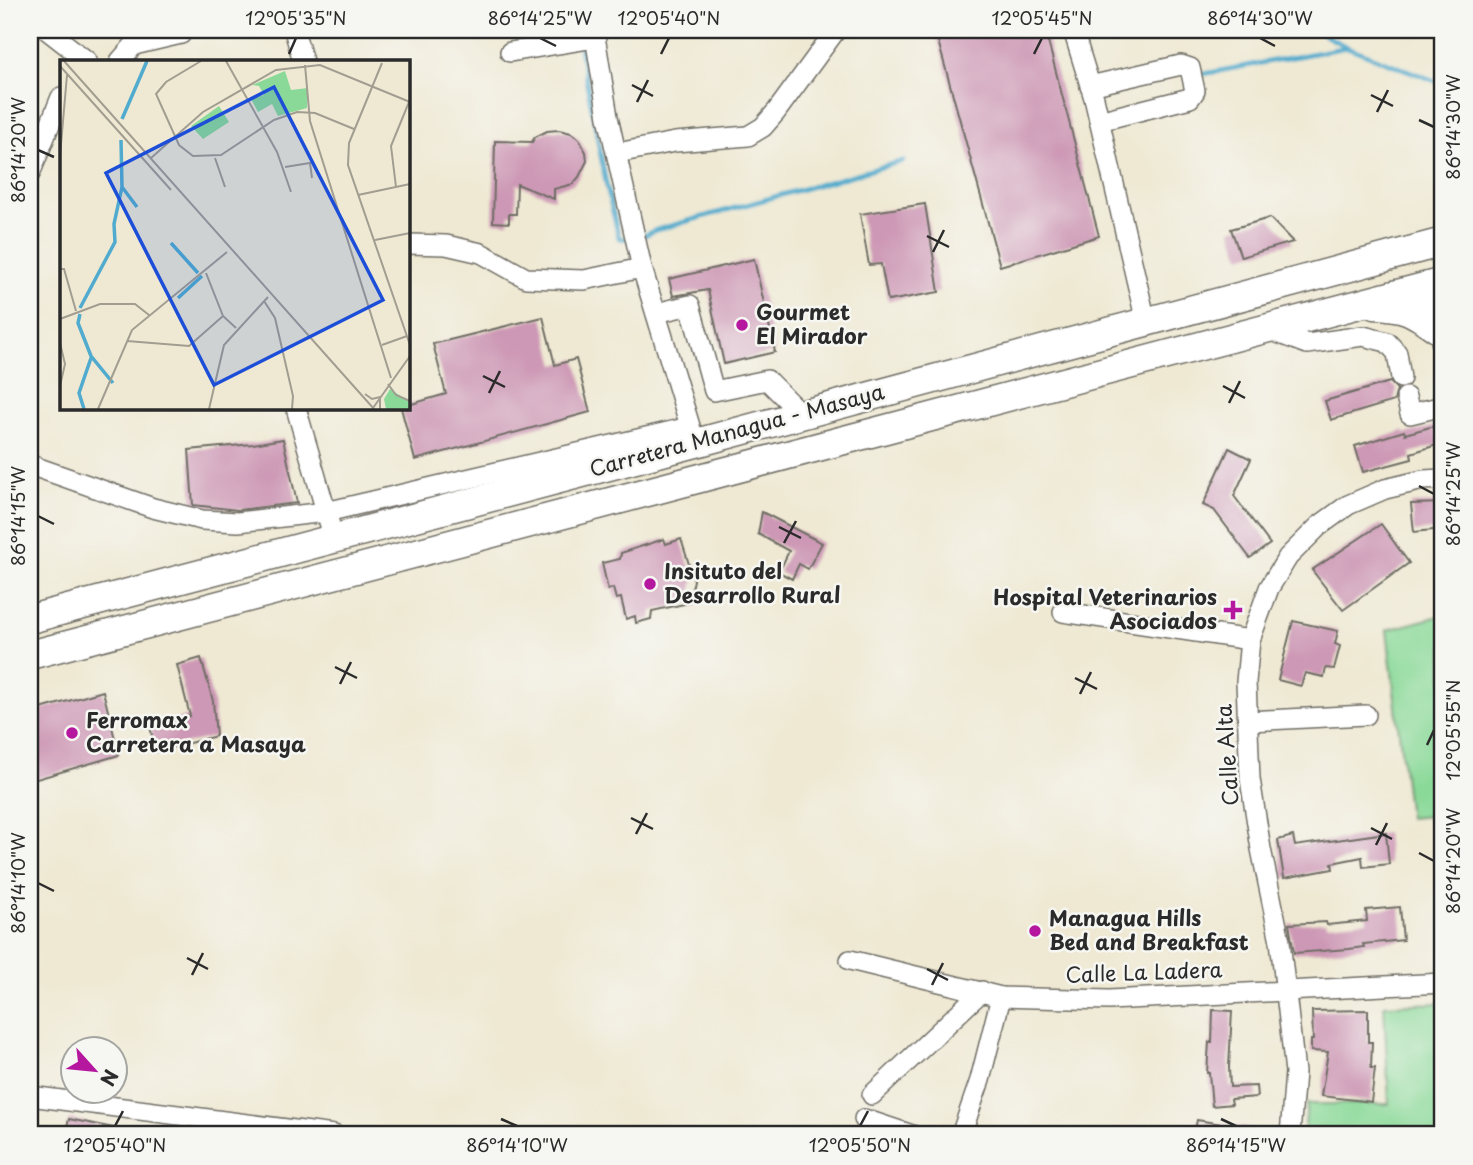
<svg xmlns="http://www.w3.org/2000/svg" width="1473" height="1165" viewBox="0 0 1473 1165" font-family="'Playpen Sans',sans-serif">
	<style>
		.green { fill: #8ad998; stroke: #5a8262; stroke-width: 2 }
		.lines { fill: none; stroke-linecap: round; stroke-linejoin: round }
		.stream { stroke: #50abce; stroke-width: 4.5 }
		.building { fill: #cd98b5 }
		.minor-casing { stroke: #706e66; stroke-width: 22 }
		.highway-casing { stroke: #706e66; stroke-width: 31 }
		.minor { stroke: #fff; stroke-width: 19 }
		.highway { stroke: #fff; stroke-width: 28 }
		.ticks { fill: none; stroke: #2b2b2b; stroke-width: 2.5 }
		.poi-dot { fill: #b5179e; stroke: #f6f6f2; stroke-width: 2.5 }
		.labels { text-anchor: middle; stroke-width: 5; stroke-linejoin: round; paint-order: stroke }
		.poi-label { font-size: 21px; font-weight: bold; fill: #2b2b2b; stroke: #f6f6f2; text-anchor: start }
		.street-label { font-size: 21px; fill: #2b2b2b; stroke: #f6f6f2 }
		.inset-river { fill: none; stroke: #50abce; stroke-width: 3.5 }
		.inset-road { fill: none; stroke: #a19d90; stroke-width: 2 }
		.view { fill: #1d4ed8; fill-opacity: 0.15; stroke: #1d4ed8; stroke-width: 3.5 }
		.inset-edge { fill: none; stroke: #2b2b2b; stroke-width: 3.5 }
		.neatline { fill: none; stroke: #2b2b2b; stroke-width: 2.5 }
		.ticks-label { font-size: 18px; text-anchor: middle; fill: #2b2b2b }
	</style>
	<rect width="100%" height="100%" fill="#f6f6f2"/>
	<filter id="ink" filterUnits="userSpaceOnUse"><feTurbulence type="fractalNoise" baseFrequency=".0143" numOctaves="2"/><feDisplacementMap in="SourceGraphic" scale="14" xChannelSelector="R" yChannelSelector="G"/><feConvolveMatrix kernelMatrix="1 2 1 2 8 2 1 2 1" color-interpolation-filters="sRGB"/></filter>
	<filter id="wash" filterUnits="userSpaceOnUse"><feTurbulence type="fractalNoise" baseFrequency=".00686" numOctaves="4" result="noise"/><feDisplacementMap in="SourceGraphic" scale="28" xChannelSelector="R" yChannelSelector="G"/><feGaussianBlur stdDeviation="1.57" result="paint"/><feColorMatrix in="noise" values="0 0 0 0 0 0 0 0 0 0 0 0 0 0 0 0 0 1.4 0 .05"/><feComposite in="paint" operator="in"/></filter>
	<g filter="url(#wash)">
		<rect width="100%" height="100%" fill="#efe9d3"/>
		<!-- green -->
		<g class="green">
			<polygon points="1443,615 1443,815 1409,818 1387,630"/>
			<polygon points="1443,1003 1443,1135 1304,1135 1307,1104 1389,1104 1384,1005"/>
		</g>
		<g class="lines">
			<!-- stream -->
			<g class="stream">
				<polyline points="1315,30 1347,47"/>
				<polyline points="580,47 606,183 619,238 630,239"/>
				<polyline points="1198,75 1347,47 1443,84"/>
				<polyline points="641,237 656,230 903,161"/>
			</g>
		</g>
		<g id="blocks">
			<!-- building -->
			<g class="building">
				<polygon points="935,30 1045,30 1099,236 1000,266"/>
				<polygon points="559,130 571,133 579,139 586,152 587,161 579,177 573,184 554,189 554,199 517,184 516,214 509,214 509,223 493,222 495,141 532,142 535,137 547,131"/>
				<polygon points="925,204 939,292 888,301 881,264 869,265 860,214"/>
				<polygon points="1270,218 1293,242 1241,257 1231,229"/>
				<polygon points="754,259 775,352 724,364 708,290 673,296 669,279"/>
				<polygon points="543,317 555,365 576,359 590,412 415,460 401,408 408,408 408,405 446,394 433,344"/>
				<polygon points="1390,382 1397,389 1394,401 1331,420 1325,401"/>
				<polygon points="1434,426 1440,444 1411,453 1412,459 1363,472 1355,446 1404,431 1405,434"/>
				<polygon points="283,439 297,503 238,510 193,505 189,450 253,444"/>
				<polygon points="1229,448 1251,459 1234,496 1270,544 1250,558 1214,510 1203,505"/>
				<polygon points="1443,503 1443,529 1414,532 1411,504"/>
				<polygon points="762,512 822,543 808,569 799,564 792,579 779,572 789,551 758,534"/>
				<polygon points="1381,524 1409,563 1343,610 1312,570"/>
				<polygon points="664,539 666,544 681,539 694,580 689,603 652,611 651,619 636,623 635,616 626,619 621,598 616,599 613,588 608,590 602,563 620,559 621,553"/>
				<polygon points="1293,621 1338,631 1335,644 1340,646 1334,669 1326,668 1324,677 1305,673 1301,686 1278,680"/>
				<polygon points="201,658 213,701 216,736 155,752 150,725 190,716 177,665"/>
				<polygon points="103,691 119,755 30,781 30,712"/>
				<polygon points="1386,833 1389,864 1363,867 1362,857 1332,863 1333,869 1284,878 1278,840 1293,836 1295,846"/>
				<polygon points="1400,907 1403,940 1363,944 1364,947 1349,949 1294,953 1289,924 1326,922 1327,925 1367,921 1366,910"/>
				<polygon points="1213,1010 1232,1011 1229,1067 1230,1087 1256,1086 1257,1097 1231,1099 1232,1104 1212,1106 1209,1073 1207,1073 1209,1042 1212,1042"/>
				<polygon points="1368,1010 1368,1042 1372,1042 1371,1068 1375,1068 1371,1102 1321,1096 1328,1052 1311,1051 1311,1040 1313,1040 1312,1011"/>
				<polygon points="69,1119 124,1130 124,1135 65,1135"/>
				<polygon points="1197,1120 1252,1129 1251,1135 1194,1135"/>
			</g>
		</g>
	</g>
	<g filter="url(#ink)">
		<use href="#blocks" fill-opacity="0" stroke="#706e66" stroke-width="2"/>
		<g class="lines">
			<!-- minor casing -->
			<g class="minor-casing">
				<g id="minor">
					<polyline points="47,30 87,61"/>
					<polyline points="294,30 303,61"/>
					<polyline points="594,30 608,117 642,268 693,436"/>
					<polyline points="1073,30 1094,98 1146,322"/>
					<polyline points="510,52 595,38"/>
					<polyline points="120,61 134,45 181,34"/>
					<polyline points="1090,86 1181,65 1190,68 1195,91 1190,98 1099,121"/>
					<polyline points="617,153 675,142 748,136 763,127 776,112 836,30"/>
					<polyline points="30,174 61,97"/>
					<polyline points="408,244 446,245 481,253 526,278 584,280 642,268"/>
					<polyline points="1428,286 1443,349"/>
					<polyline points="656,313 690,305 714,391 767,380 801,414"/>
					<polyline points="1267,329 1307,344 1363,336 1387,342 1397,353 1401,378"/>
					<polyline points="1406,397 1410,414 1443,406"/>
					<polyline points="296,408 334,539"/>
					<polyline points="30,465 153,508 202,520 238,522 326,512 689,427"/>
					<polyline points="1063,612 1250,640"/>
					<polyline points="1248,721 1366,715"/>
					<polyline points="850,960 1001,997 1109,1000 1443,983"/>
					<polyline points="872,1095 982,991"/>
					<polyline points="30,1096 334,1135"/>
					<polyline points="864,1119 912,1135"/>
					<polyline points="961,1135 980,1080 1001,997"/>
					<polyline points="1290,1135 1295,1072 1280,941 1261,849 1250,779 1246,682 1250,640 1269,588 1288,557 1319,526 1348,505 1385,489 1423,480 1443,479"/>
				</g>
			</g>
			<!-- highway casing -->
			<g class="highway-casing">
				<g id="highway">
					<path d="M1374 305C1406 306 1413 311 1438 329"/>
					<polyline points="30,619 696,443 1443,242"/>
					<polyline points="30,655 1443,282"/>
				</g>
			</g>
			<!-- minor -->
			<use href="#minor" class="minor"/>
			<!-- highway -->
			<use href="#highway" class="highway"/>
		</g>
	</g>
	<!-- ticks -->
	<path class="ticks" d="M540 38 556 46M1260 38 1275 46M289 54 296 38M661 54 669 38M1034 54 1042 38M632 85 653 96M1371 95 1393 106M637 102 648 80M1377 112 1388 90M1419 120 1434 127M38 150 54 157M927 236 949 247M933 252 944 230M483 376 505 387M1223 386 1245 398M489 393 500 371M1229 403 1240 381M1419 486 1434 494M38 516 54 524M779 527 801 538M784 543 796 521M335 667 357 678M1075 678 1097 689M340 684 351 662M1080 694 1091 672M1427 745 1434 730M631 818 653 829M1371 828 1392 839M636 834 647 813M1376 845 1387 823M1419 853 1434 861M38 883 54 891M187 958 208 969M927 969 948 980M192 975 203 953M932 985 943 963M501 1119 517 1126M1221 1119 1236 1126M115 1126 123 1111M860 1126 868 1111"/>
	<!-- markers -->
	<g class="poi-dot">
		<circle cx="742" cy="325" r="7"/>
		<circle cx="650" cy="584" r="7"/>
		<path d="M1229.5 599.5h7v7h7v7h-7v7h-7v-7h-7v-7h7z"/>
		<circle cx="72" cy="733" r="7"/>
		<circle cx="1035" cy="931" r="7"/>
	</g>
	<g class="labels">
		<!-- poi labels -->
		<g class="poi-label">
			<text x="756" y="320">Gourmet<tspan x="756" dy="24">El Mirador</tspan></text>
			<text x="664" y="579">Insituto del<tspan x="664" dy="24">Desarrollo Rural</tspan></text>
			<text x="1217" y="605" text-anchor="end">Hospital Veterinarios<tspan x="1217" dy="24">Asociados</tspan></text>
			<text x="86" y="728">Ferromax<tspan x="86" dy="24">Carretera a Masaya</tspan></text>
			<text x="1049" y="926">Managua Hills<tspan x="1049" dy="24">Bed and Breakfast</tspan></text>
		</g>
		<!-- street labels -->
		<g class="street-label">
			<text transform="translate(737 431) rotate(-15)" y="7">Carretera Managua - Masaya</text>
			<text transform="translate(1228 755) rotate(-94)" y="7">Calle Alta</text>
			<text transform="translate(1144 973) rotate(-2)" y="7">Calle La Ladera</text>
		</g>
	</g>
	<!-- overview -->
	<g transform="translate(60 60)">
		<rect width="350" height="350" fill="#efe9d3"/>
		<path d="M225 11 231 30 248 28 247 48 218 56 212 44 198 52 191 39 204 35 199 26 192 25ZM159 46 169 62 143 79 131 66ZM330 329 350 342V349H326L324 339Z" fill="#8ad998"/>
		<path class="inset-river" d="M62 59 87 1M61 80 62 127 77 147M111 183 138 213M118 238 142 216M20 248 55 182 54 164 62 127M20 254 18 263 31 296 53 323M24 349 19 333 31 298"/>
		<path class="inset-road" d="M4 1 314 349M141 1 106 22 96 34 119 85 133 96 161 95 214 60 237 52 255 53 294 69M166 1 217 92 231 132M322 3 289 83 288 105 350 285M245 5 250 61 331 318M0 6 111 130M0 96 7 15M91 98 143 52 216 10 260 5 350 42M155 98 165 127M225 107 250 103 252 118M336 127 331 86 349 42M298 135 350 124M315 180 350 173M0 209H4L16 251M146 213 163 256 176 268M204 241 215 258 233 336 232 349M0 259 40 244H75L89 255M67 281 129 286 163 256M0 283 5 304 0 326M322 285 347 276M328 324 336 335 350 341M305 334 312 339 320 337V349M313 348 350 296M38 349 72 270 167 192M149 349 164 285 208 237"/>
		<path class="view" d="M214 27 323 240 154 325 46 113Z"/>
		<rect width="350" height="350" class="inset-edge"/>
	</g>
	<!-- margin -->
	<rect width="1473" height="1165" fill="none" stroke="#f6f6f2" stroke-width="77"/>
	<!-- north arrow -->
	<g transform="translate(94 1070) rotate(117)"><circle r="33" fill="#f6f6f2" stroke="#a5a5a2" stroke-width="2"/>
	<path d="M0-5L12 26L0 18L-12 26Z" fill="#b5179e"/>
	<text y="-10" font-size="19" font-weight="bold" text-anchor="middle" fill="#2b2b2b">N</text>
	</g>
	<rect x="38" y="38" width="1396" height="1088" class="neatline"/>
	<g class="ticks-label">
		<text x="296" y="25">12°05'35"N</text>
		<text x="540" y="25">86°14'25"W</text>
		<text x="669" y="25">12°05'40"N</text>
		<text x="1042" y="25">12°05'45"N</text>
		<text x="1260" y="25">86°14'30"W</text>
		<text transform="translate(1454 127) rotate(-90)" y="6">86°14'30"W</text>
		<text transform="translate(19 150) rotate(-90)" y="6">86°14'20"W</text>
		<text transform="translate(1454 494) rotate(-90)" y="6">86°14'25"W</text>
		<text transform="translate(19 516) rotate(-90)" y="6">86°14'15"W</text>
		<text transform="translate(1454 730) rotate(-90)" y="6">12°05'55"N</text>
		<text transform="translate(1454 861) rotate(-90)" y="6">86°14'20"W</text>
		<text transform="translate(19 883) rotate(-90)" y="6">86°14'10"W</text>
		<text x="115" y="1152">12°05'40"N</text>
		<text x="517" y="1152">86°14'10"W</text>
		<text x="860" y="1152">12°05'50"N</text>
		<text x="1236" y="1152">86°14'15"W</text>
	</g>
</svg>
